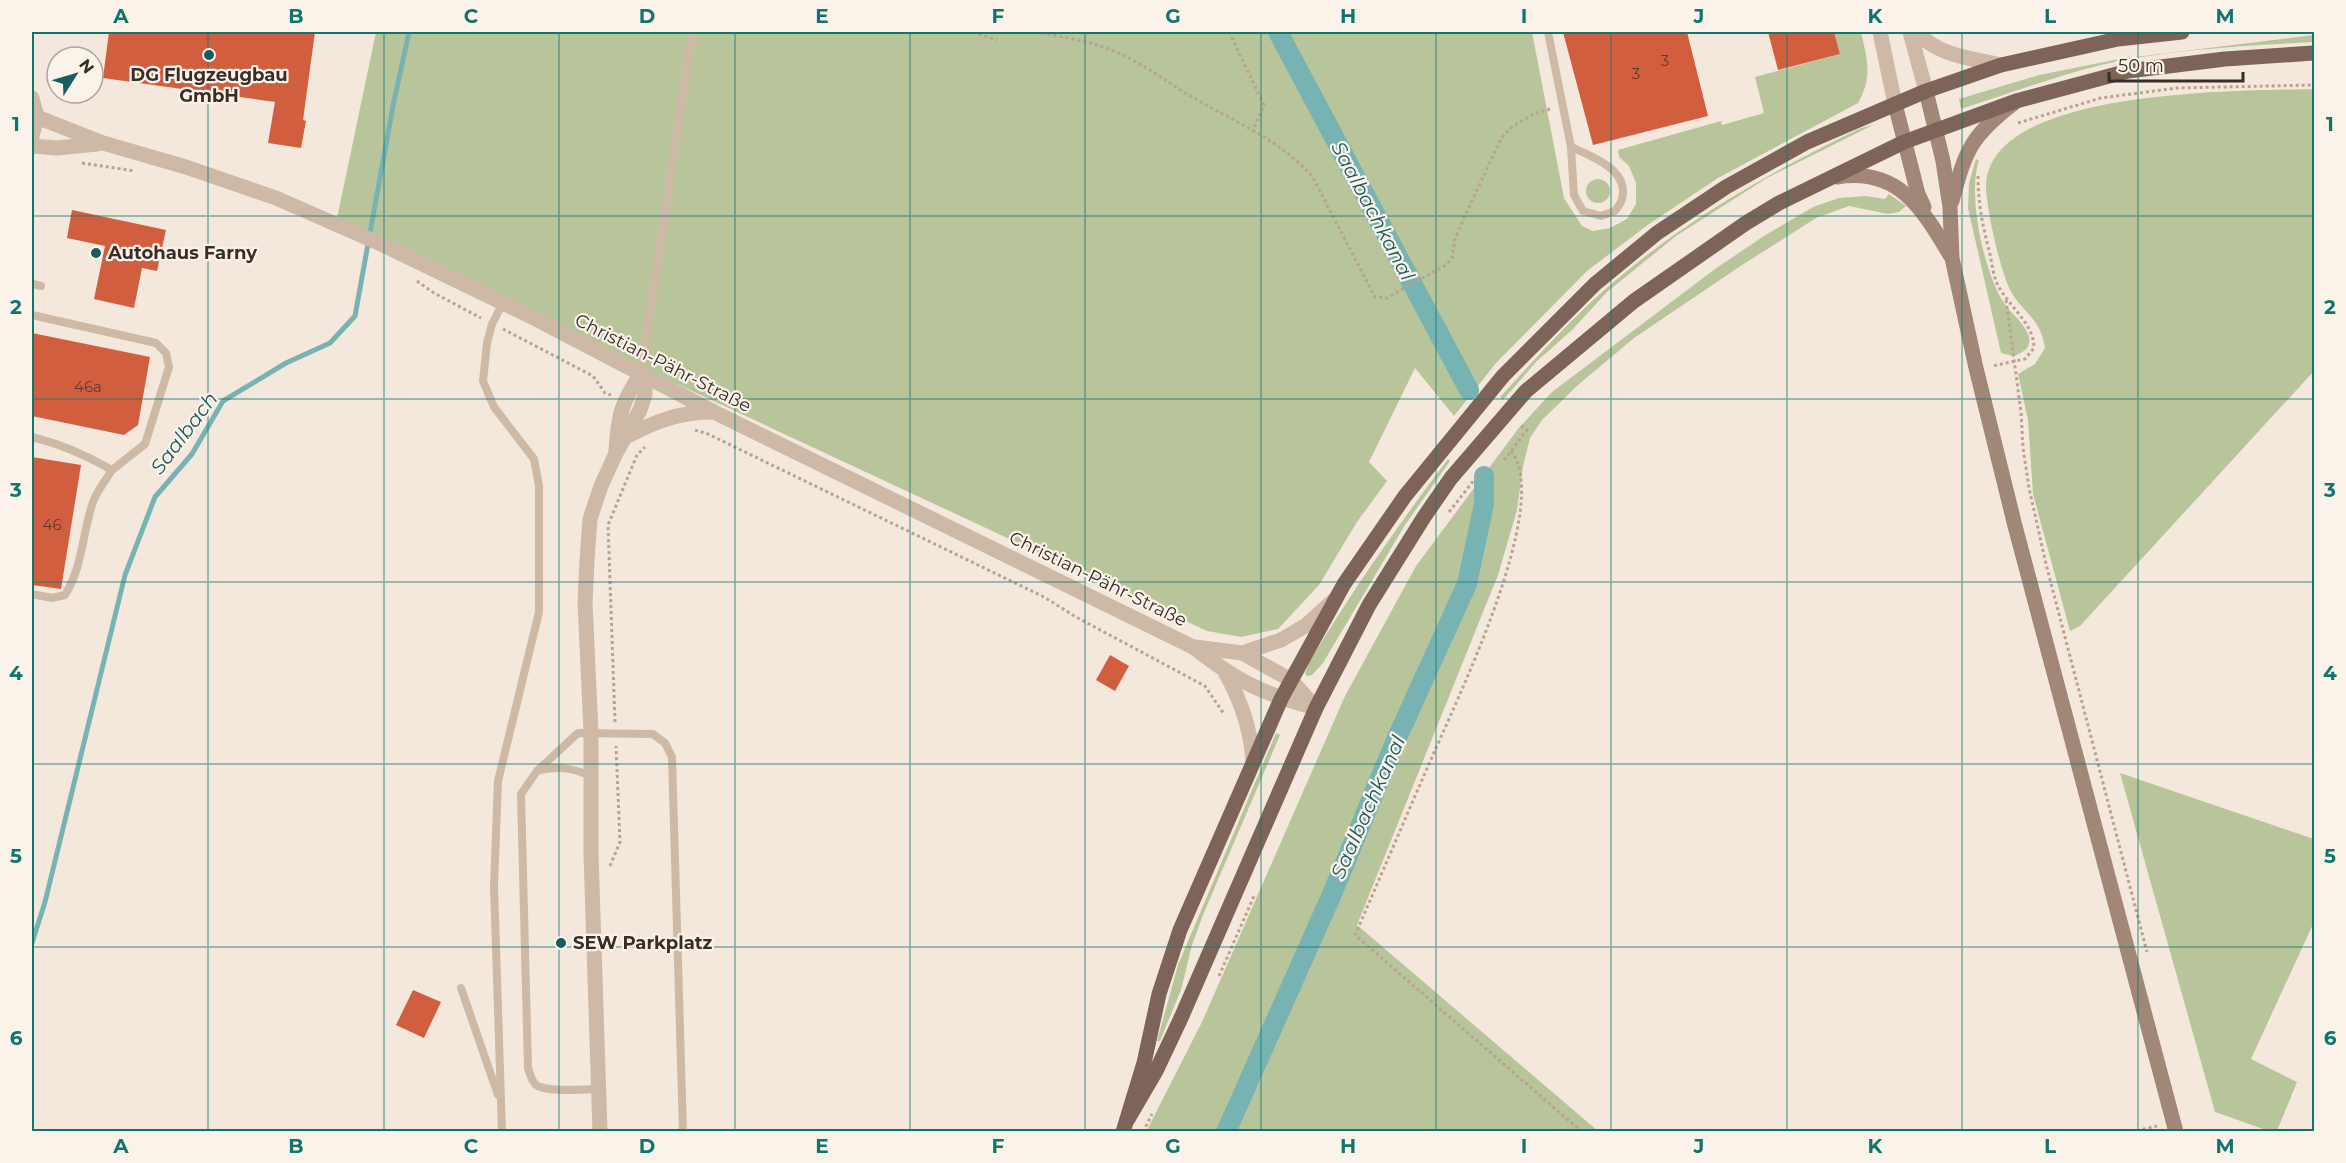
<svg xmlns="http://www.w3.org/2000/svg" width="2346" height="1163" viewBox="0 0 2346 1163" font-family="Montserrat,sans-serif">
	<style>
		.green { fill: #b8c59a }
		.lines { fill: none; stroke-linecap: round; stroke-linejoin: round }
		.stream { stroke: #78b3b4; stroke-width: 5 }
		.canal { stroke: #78b3b4; stroke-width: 20 }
		.building { fill: #d15e3e }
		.path { stroke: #baa290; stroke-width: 3; stroke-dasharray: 3 3; stroke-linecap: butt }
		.service { stroke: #ceb8a6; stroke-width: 8 }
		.minor { stroke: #ceb8a6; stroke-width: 15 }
		.tertiary { stroke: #ceb8a6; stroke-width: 15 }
		.secondary { stroke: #a28677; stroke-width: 15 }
		.primary { stroke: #7d6358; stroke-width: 15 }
		.grid { fill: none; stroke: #0f766e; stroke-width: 1.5; stroke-opacity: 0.55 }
		.poi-dot { fill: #195c5f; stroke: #fbf3e9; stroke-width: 2 }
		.labels { text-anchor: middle; stroke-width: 4.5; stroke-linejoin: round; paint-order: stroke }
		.number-label { font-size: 15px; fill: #5f392e }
		.poi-label { font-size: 18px; font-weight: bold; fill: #392d28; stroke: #fbf3e9; text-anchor: start }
		.street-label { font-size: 18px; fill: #392d28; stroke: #fbf3e9 }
		.water-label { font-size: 20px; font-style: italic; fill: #195c5f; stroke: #fbf3e9 }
		.neatline { fill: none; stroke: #0f766e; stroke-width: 2 }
		.grid-label { font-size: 20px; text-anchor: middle; font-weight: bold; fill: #0f766e }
	</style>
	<rect width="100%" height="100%" fill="#f4e8dc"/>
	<!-- green -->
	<g class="green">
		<path d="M376 32H1532L1564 198 1582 226 1593 231 1610 228 1627 219 1636 204V183L1629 166 1619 157 1618 150 1721 121 1722 125 1764 113 1755 77 1840 54 1834 32H1861C1867 59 1873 77 1858 103L1718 178 1649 224 1587 271 1496 363 1454 416 1415 368 1369 462 1387 481 1357 522 1319 585 1278 629 1241 637 1207 631 503 303 336 223Z"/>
		<path d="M2314 35V42C2244 46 2170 49 2101 65 2054 77 2007 94 1961 109L1959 99 2039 75 2119 59Z"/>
		<path d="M2314 89V371L2080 626 2070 631 2033 494 2028 420 2018 374 2035 364 2045 348C2040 319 2028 317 2013 295 2001 277 1986 207 1986 185 1990 87 2246 91 2314 89Z"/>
		<path d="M1873 125 1767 178 1676 236 1607 292 1573 329 1536 362 1503 400 1500 397C1537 357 1574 315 1616 280 1690 217 1774 170 1861 128Z"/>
		<path d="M1976 159 1979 161C1967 195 1984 273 2004 303 2011 314 2026 324 2029 337 2031 348 2024 352 2014 356L2001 353 1968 208 1969 183Z"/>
		<circle cx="1598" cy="191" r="12"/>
		<polygon points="1889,194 1906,206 1899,212 1888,214 1849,206 1816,218 1739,267 1634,338 1578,385 1542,420 1530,438 1523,466 1517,510 1498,575 1357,925 1598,1131 1146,1132 1202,1022 1345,696 1416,566 1518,429 1552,392 1715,269 1764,236 1813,207 1839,198 1866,196 1885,199"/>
		<path d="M1448 459 1450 461 1405 525 1323 663 1312 675 1307 676 1305 673 1309 663C1351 592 1398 525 1448 459Z"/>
		<polygon points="1276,733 1280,735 1203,915 1192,945 1181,990 1160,1041 1157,1041 1178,965"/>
		<polygon points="2120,773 2314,839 2314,922 2251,1059 2297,1082 2277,1131 2269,1131 2215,1112"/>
	</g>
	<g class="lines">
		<!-- stream -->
		<polyline class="stream" points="32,943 45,902 125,575 155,497 192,454 223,401 286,363 330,343 355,316 393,106 409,32"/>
		<!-- canal -->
		<g class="canal">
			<polyline points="1278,32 1469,390"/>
			<polyline points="1226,1132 1332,894 1396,740 1467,584 1484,504 1484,476"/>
		</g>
	</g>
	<!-- building -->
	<g class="building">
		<polygon points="109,32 315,32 303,120 306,121 301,148 268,143 275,102 103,78"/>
		<polygon points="1563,32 1687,32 1708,116 1593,145"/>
		<polygon points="1768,32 1834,32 1840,54 1778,70"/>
		<polygon points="72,210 166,230 157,271 142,268 134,308 94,299 105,246 67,238"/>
		<polygon points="32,333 150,357 138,425 124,435 32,416"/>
		<polygon points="32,457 81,465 61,589 32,585"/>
		<polygon points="1110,655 1129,666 1115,691 1096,680"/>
		<polygon points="413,990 441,1002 424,1038 396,1025"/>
	</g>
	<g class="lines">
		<!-- path -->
		<g class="path">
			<polyline points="973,32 997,40"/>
			<path d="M1036 32C1063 37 1091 41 1116 52 1142 63 1163 79 1187 94 1230 120 1278 138 1312 176L1375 297 1387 298 1446 265 1452 258 1455 239 1467 211 1502 137 1512 127 1534 114 1550 109"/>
			<polyline points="1229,32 1264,105 1253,130"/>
			<polyline points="2018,123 2101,98 2177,88 2314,85"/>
			<polyline points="82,163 135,171"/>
			<path d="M1978 176C1978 204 1983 228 1990 254 1992 263 1993 273 1996 281 2006 305 2034 322 2034 348L2025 359 1992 366"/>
			<polyline points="417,281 434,293 481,318"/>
			<polyline points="2006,300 2021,412 2023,448 2029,488 2046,564 2147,952"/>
			<polyline points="503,329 593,376 605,393 611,395"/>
			<polyline points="695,430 708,434 1044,597 1076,617 1205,686 1224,714"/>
			<path d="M1511 451C1554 504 1454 705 1429 764 1404 821 1380 878 1355 935L1582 1132"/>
			<polyline points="1504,460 1527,430 1520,425"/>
			<polyline points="1449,512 1482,470"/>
			<polyline points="615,722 608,525 637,455 645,447"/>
			<polyline points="610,866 620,842 616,746"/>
			<polyline points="1219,976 1254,896"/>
			<polyline points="475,1132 489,1131"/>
			<polyline points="1143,1132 1152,1114"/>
			<polyline points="2131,1132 2157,1126"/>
		</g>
		<!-- service -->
		<g class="service">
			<path d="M1548 32 1571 147 1574 195 1583 211 1601 216 1615 211C1617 208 1621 203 1622 199 1630 170 1591 156 1571 147"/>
			<polyline points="32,284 41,286"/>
			<polyline points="32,315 156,343 166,353 169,367 145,444 112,470"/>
			<polyline points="641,373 692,32"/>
			<path d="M32 437C61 444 86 455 112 470 106 480 97 491 93 502 82 534 83 566 65 595L52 598 32 594"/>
			<path d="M540 770C561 766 574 768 592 777"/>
			<polyline points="461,988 498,1095"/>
			<path d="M599 1089C584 1089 547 1093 536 1085 531 1080 530 1074 528 1068L521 794 537 771 578 733 653 734 665 743 672 757 683 1132"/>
			<polyline points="502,1132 494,886 498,781 539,612 539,486 534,459 494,407 483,381 487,343 492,324 503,303"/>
		</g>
		<!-- minor -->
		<g class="minor">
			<polyline points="32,98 37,117 32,136"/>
			<path d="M37 117 103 143 186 167 276 198 383 245 536 319 714 412 1193 647C1237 681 1262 694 1316 708"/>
			<polyline points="32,146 57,148 97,144"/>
			<path d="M626 437C654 422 679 412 711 412"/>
			<path d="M616 451C618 415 621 404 641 373"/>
			<polyline points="1195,647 1242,653 1291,680 1316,708"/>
			<polyline points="1242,653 1281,640 1305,626 1334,600"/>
			<path d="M1225 672C1241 701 1250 727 1253 760"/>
			<polyline points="600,1132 591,854 591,732 585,603 587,560 590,519 601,486 616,453 640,410 645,395 645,384 641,373"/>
		</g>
		<!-- tertiary -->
		<g class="tertiary">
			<polyline points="1880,32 1895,104"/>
			<polyline points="1910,32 1926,91"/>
			<path d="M1916 32C1939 56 1970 58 2001 65"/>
		</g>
		<!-- secondary -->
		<g class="secondary">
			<polyline points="1926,91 1943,161 1950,207 1952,258 1976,368 2015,526 2176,1132"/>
			<polyline points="1895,104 1918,194 1924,207"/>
			<path d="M1837 177C1898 167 1922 208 1950 255"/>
			<path d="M1952 201C1966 149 1971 136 2014 103"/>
		</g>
		<!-- primary -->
		<g class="primary">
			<polyline points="1128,1119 1156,1071 1181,1018 1316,708 1369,605 1424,517 1451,478 1526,391 1634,301 1746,223 1779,203 1904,142 2016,101 2128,71 2225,59 2314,53"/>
			<polyline points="1123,1132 1144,1063 1159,994 1180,930 1281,699 1344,584 1405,496 1503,376 1595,284 1657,233 1726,187 1807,142 1926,91 2001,65 2118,39 2182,32"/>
		</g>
	</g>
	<!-- grid -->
	<path class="grid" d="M208 32V1132M384 32V1132M559 32V1132M735 32V1132M910 32V1132M1085 32V1132M1261 32V1132M1436 32V1132M1611 32V1132M1787 32V1132M1962 32V1132M2138 32V1132M32 216H2314M32 399H2314M32 582H2314M32 764H2314M32 947H2314"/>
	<!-- markers -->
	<g class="poi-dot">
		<circle cx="209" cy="55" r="6"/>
		<circle cx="96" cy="253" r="6"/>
		<circle cx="561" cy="943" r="6"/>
	</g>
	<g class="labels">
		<!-- number labels -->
		<g class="number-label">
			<text x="1665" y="66">3</text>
			<text x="1636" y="79">3</text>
			<text x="88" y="392">46a</text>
			<text x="52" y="530">46</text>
		</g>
		<!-- poi labels -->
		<g class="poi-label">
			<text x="209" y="81" text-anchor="middle">DG Flugzeugbau<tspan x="209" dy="21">GmbH</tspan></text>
			<text x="108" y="259">Autohaus Farny</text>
			<text x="573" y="949">SEW Parkplatz</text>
		</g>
		<!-- street labels -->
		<g class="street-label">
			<text transform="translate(663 363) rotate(27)" y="6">Christian-Pähr-Straße</text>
			<text transform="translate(1098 579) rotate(26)" y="6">Christian-Pähr-Straße</text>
		</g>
		<!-- water labels -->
		<g class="water-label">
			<text transform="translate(1373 211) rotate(62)" y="7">Saalbachkanal</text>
			<text transform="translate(184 433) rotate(-53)" y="7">Saalbach</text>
			<text transform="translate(1368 807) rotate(-66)" y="7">Saalbachkanal</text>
		</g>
	</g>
	<!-- border -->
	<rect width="2346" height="1163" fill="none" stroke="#fbf3e9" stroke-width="66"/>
	<!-- north arrow -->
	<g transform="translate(75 75) rotate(53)"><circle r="28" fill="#fbf3e9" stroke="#ada49c" stroke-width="1.5"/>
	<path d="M0-4.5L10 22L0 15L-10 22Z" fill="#195c5f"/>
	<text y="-9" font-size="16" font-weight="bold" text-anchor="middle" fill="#392d28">N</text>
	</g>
	<!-- scale -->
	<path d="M2109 72v9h134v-9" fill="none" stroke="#392d28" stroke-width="3"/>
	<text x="2118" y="72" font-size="18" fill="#392d28" stroke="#fbf3e9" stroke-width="4.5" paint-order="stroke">50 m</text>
	<rect x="33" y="33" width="2280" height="1097" class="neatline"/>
	<g class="grid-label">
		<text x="121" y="23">A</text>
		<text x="296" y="23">B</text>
		<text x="471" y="23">C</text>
		<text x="647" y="23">D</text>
		<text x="822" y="23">E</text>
		<text x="998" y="23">F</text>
		<text x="1173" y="23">G</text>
		<text x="1348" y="23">H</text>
		<text x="1524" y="23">I</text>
		<text x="1699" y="23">J</text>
		<text x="1875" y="23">K</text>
		<text x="2050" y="23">L</text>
		<text x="2225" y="23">M</text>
		<text x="16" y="131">1</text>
		<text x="2330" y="131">1</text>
		<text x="16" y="314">2</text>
		<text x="2330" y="314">2</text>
		<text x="16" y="497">3</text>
		<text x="2330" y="497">3</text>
		<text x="16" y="680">4</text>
		<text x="2330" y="680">4</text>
		<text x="16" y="863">5</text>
		<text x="2330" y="863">5</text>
		<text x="16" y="1045">6</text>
		<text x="2330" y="1045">6</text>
		<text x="121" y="1153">A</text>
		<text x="296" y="1153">B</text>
		<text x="471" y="1153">C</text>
		<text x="647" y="1153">D</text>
		<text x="822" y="1153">E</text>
		<text x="998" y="1153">F</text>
		<text x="1173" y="1153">G</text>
		<text x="1348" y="1153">H</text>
		<text x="1524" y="1153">I</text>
		<text x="1699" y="1153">J</text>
		<text x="1875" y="1153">K</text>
		<text x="2050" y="1153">L</text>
		<text x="2225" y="1153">M</text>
	</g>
</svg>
